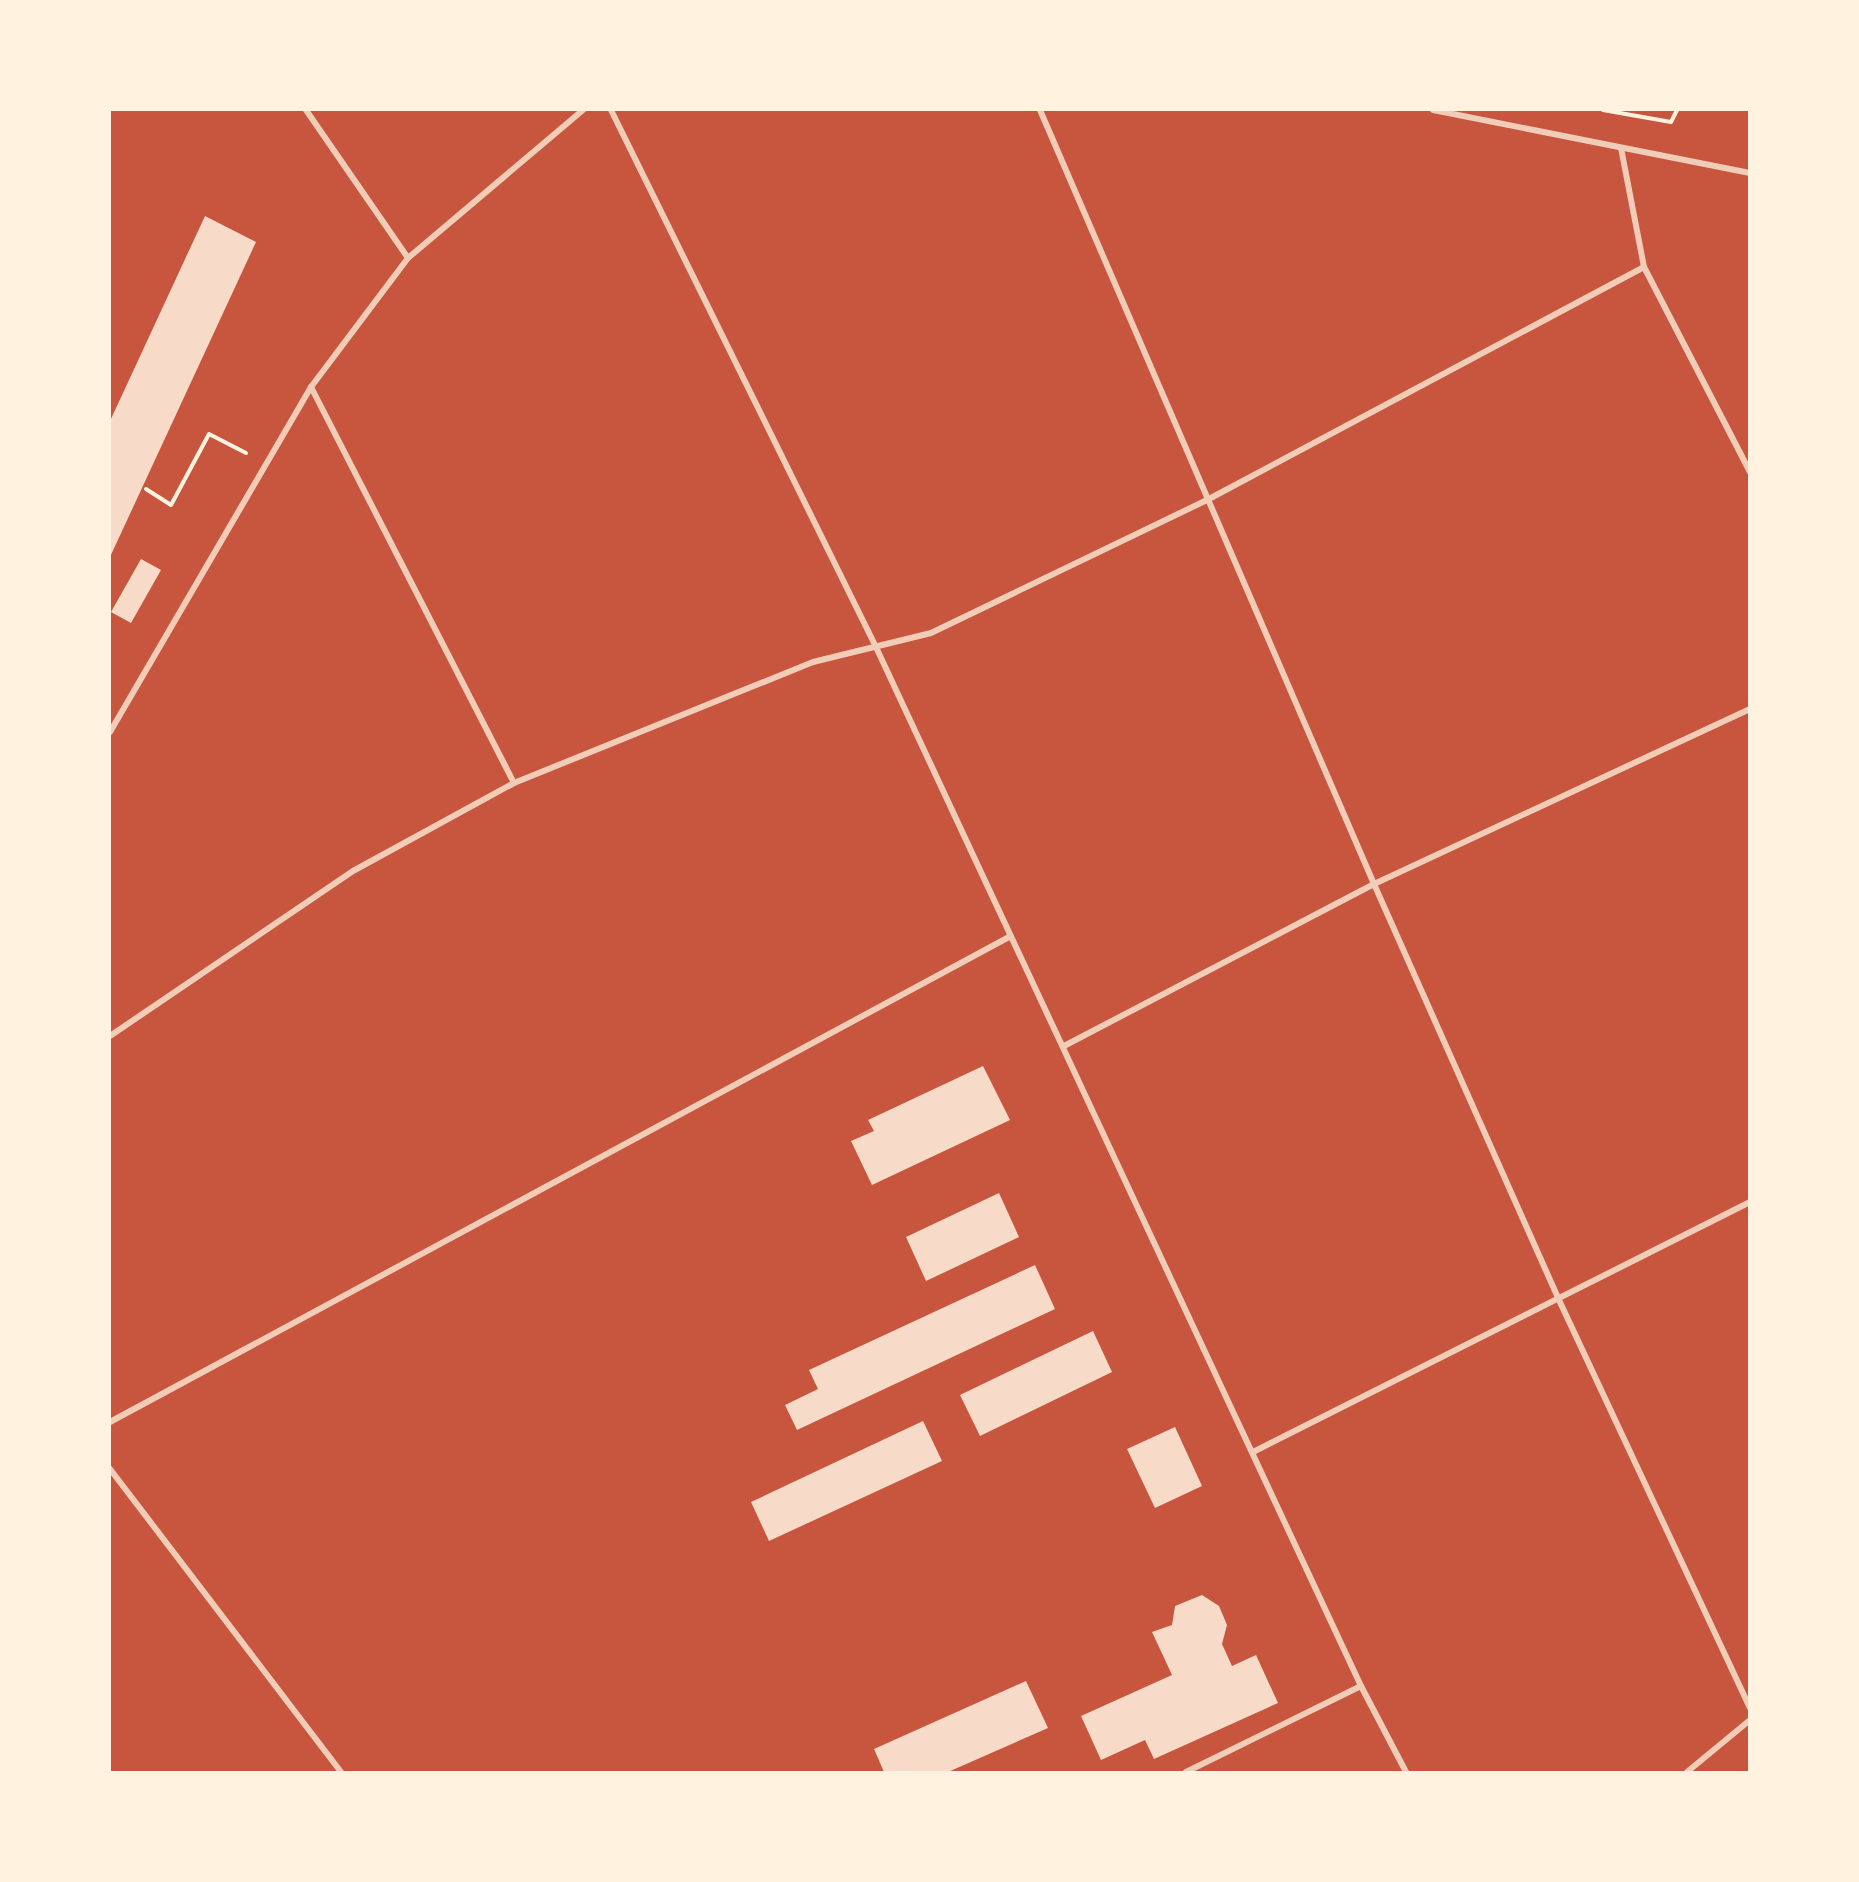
<svg xmlns="http://www.w3.org/2000/svg" width="1859" height="1882" viewBox="0 0 1859 1882" font-family="Signika,sans-serif">
	<style>
		.building { fill: #f7dbc8 }
		.lines { fill: none; stroke-linecap: round; stroke-linejoin: round }
		.path { stroke: #fff3e0; stroke-width: 4 }
		.minor { stroke: #f1ccb7; stroke-width: 6 }
	</style>
	<rect width="100%" height="100%" fill="#c8553d"/>
	<!-- building -->
	<g class="building">
		<polygon points="205,216 256,242 110,557 110,421"/>
		<polygon points="141,559 161,570 131,623 111,612"/>
		<polygon points="983,1066 1010,1120 872,1185 851,1141 874,1131 868,1120"/>
		<polygon points="999,1193 1019,1237 926,1281 906,1237"/>
		<polygon points="1035,1265 1055,1309 797,1430 785,1405 818,1389 809,1370"/>
		<polygon points="1093,1331 1112,1372 980,1436 960,1395"/>
		<polygon points="923,1421 942,1461 769,1541 751,1502"/>
		<polygon points="1175,1427 1202,1486 1155,1508 1127,1449"/>
		<polygon points="1202,1595 1219,1606 1227,1625 1222,1644 1232,1666 1256,1655 1278,1703 1154,1759 1145,1740 1101,1760 1081,1716 1172,1675 1152,1632 1172,1625 1175,1606"/>
		<polygon points="1026,1681 1048,1728 948,1772 884,1772 874,1749"/>
	</g>
	<g class="lines">
		<!-- path -->
		<g class="path">
			<polyline points="1603,110 1671,122 1677,110"/>
			<polyline points="146,489 171,505 209,434 246,453"/>
		</g>
		<!-- minor -->
		<g class="minor">
			<polyline points="306,110 408,258"/>
			<polyline points="611,110 875,645 1361,1686 1406,1772"/>
			<polyline points="1040,110 1374,884 1559,1300 1750,1708"/>
			<polyline points="1433,110 1750,173"/>
			<polyline points="1621,148 1644,267 1750,472"/>
			<polyline points="311,387 514,783"/>
			<polyline points="110,732 311,387 408,258 583,110"/>
			<polyline points="110,1036 353,871 514,783 813,662 931,633 1207,500 1644,267"/>
			<polyline points="1064,1046 1374,884 1750,709"/>
			<polyline points="110,1422 1009,937"/>
			<polyline points="1253,1452 1750,1202"/>
			<polyline points="110,1469 341,1772"/>
			<polyline points="1186,1772 1361,1686"/>
			<polyline points="1687,1772 1750,1720"/>
		</g>
	</g>
	<!-- border -->
	<rect width="1859" height="1882" fill="none" stroke="#fff3e0" stroke-width="222"/>
</svg>
